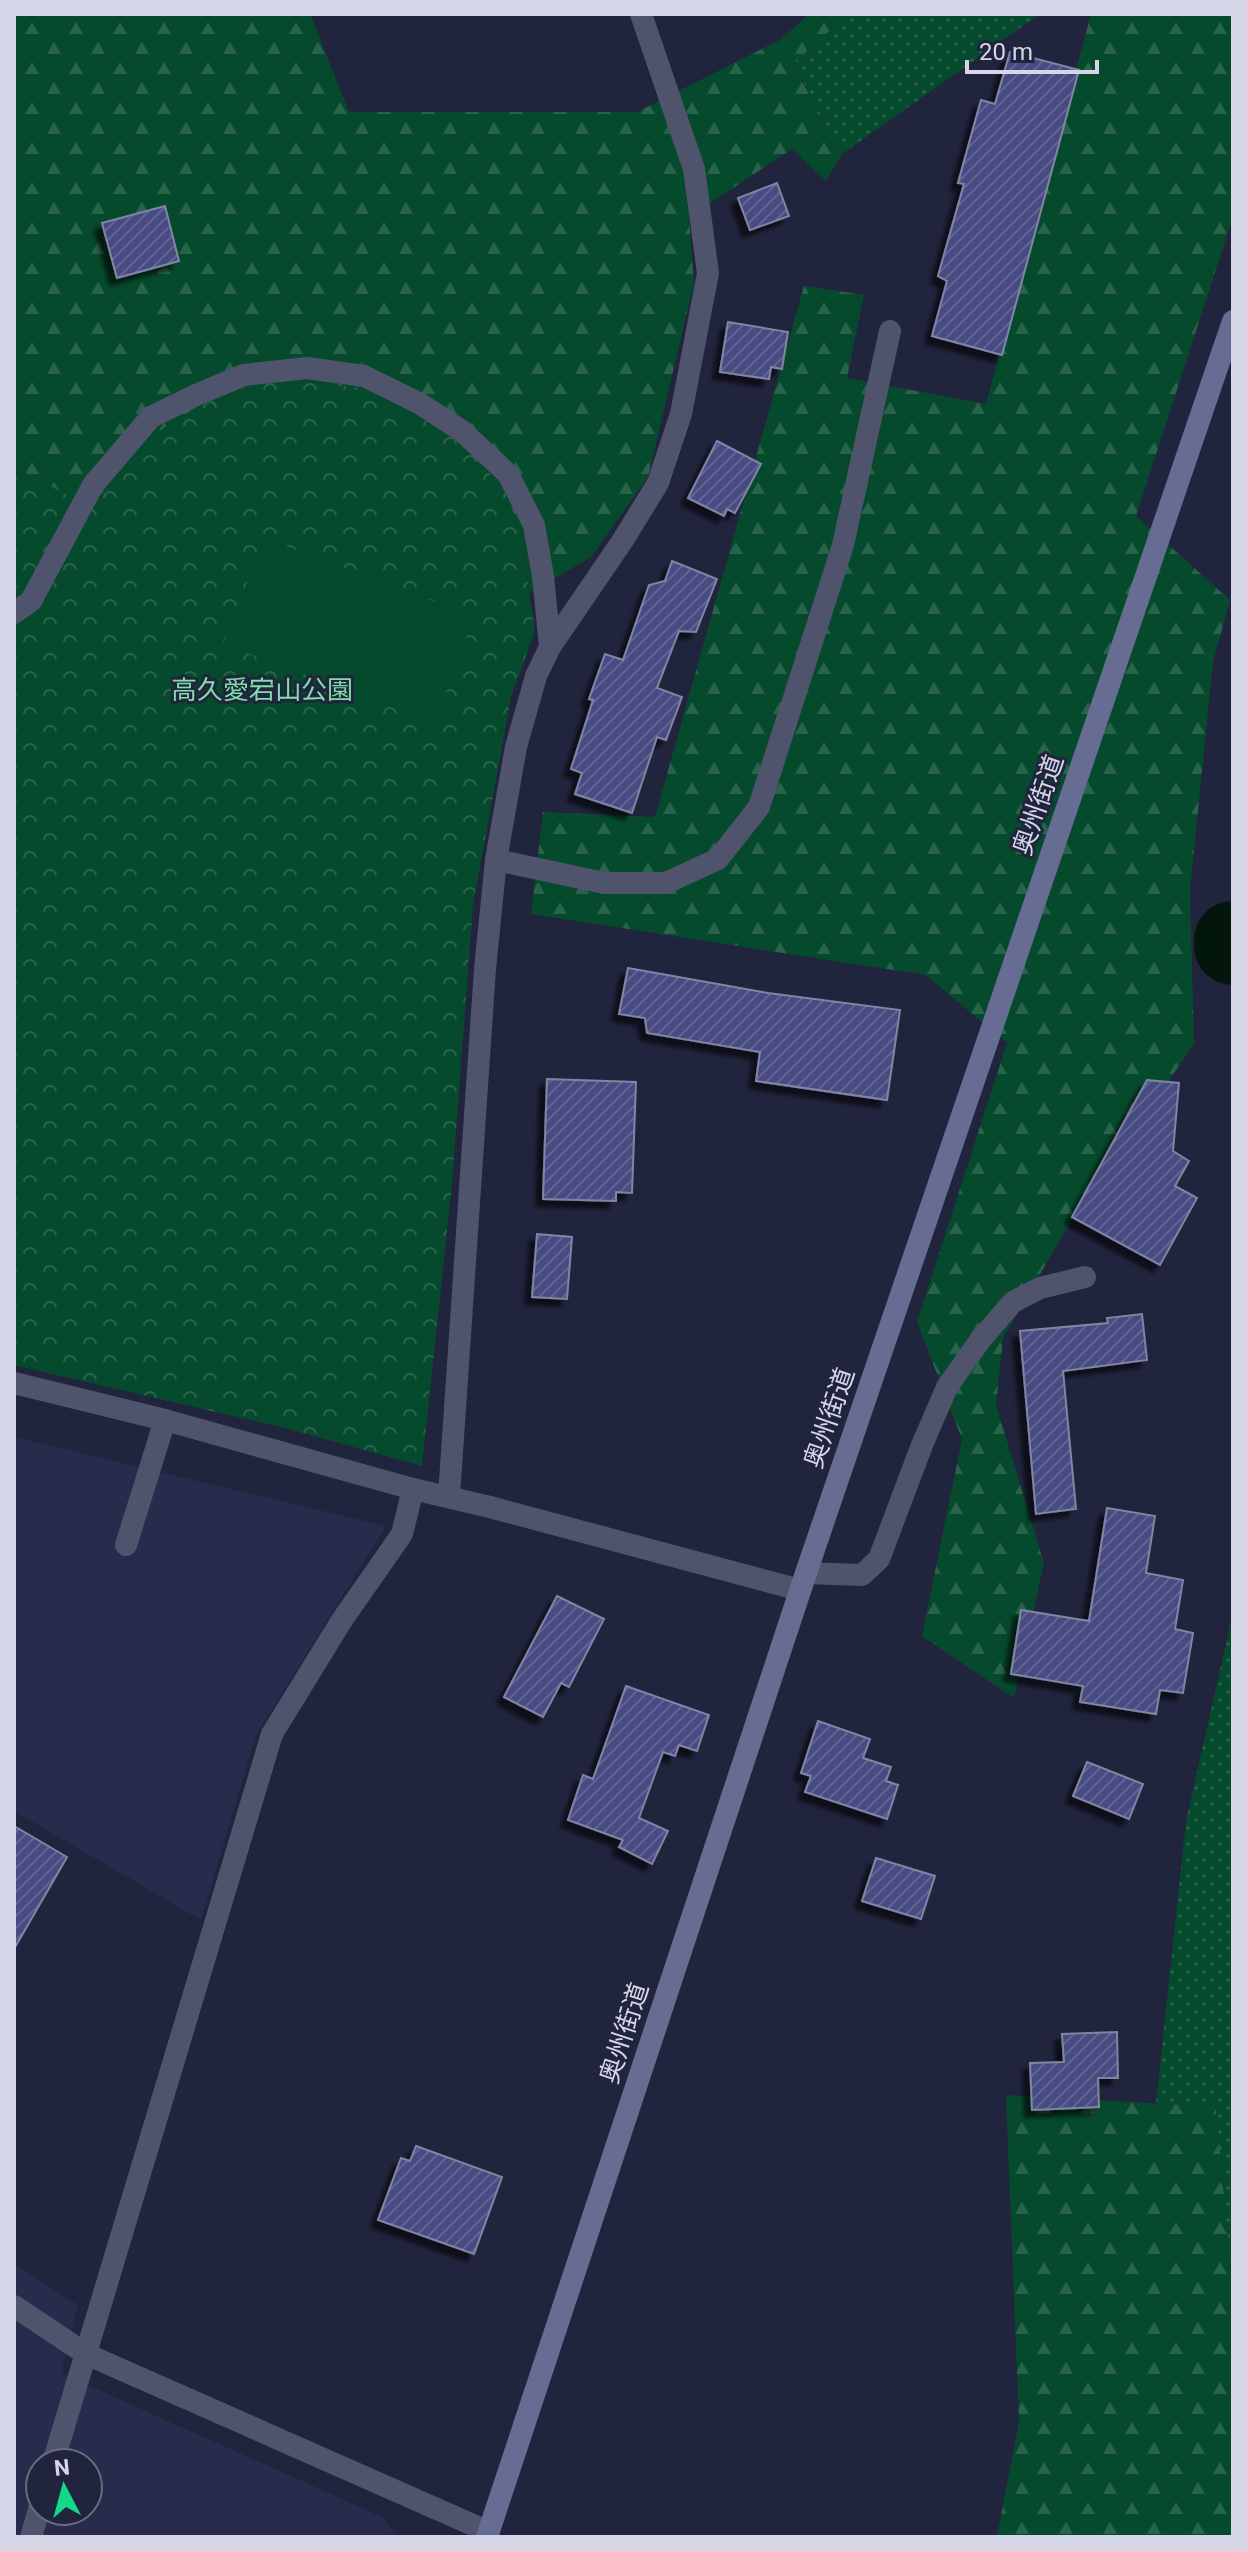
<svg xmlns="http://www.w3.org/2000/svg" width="1247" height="2551" viewBox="0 0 1247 2551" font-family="Roboto,'Noto Sans JP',sans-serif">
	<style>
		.built { fill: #282b4b; fill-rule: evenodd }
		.grass { fill: url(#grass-dots) }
		.forest { fill: url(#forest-firs) }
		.park { fill: url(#park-crowns) }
		.pitch { fill: #064a2d }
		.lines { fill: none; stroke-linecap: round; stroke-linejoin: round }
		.river { stroke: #02160b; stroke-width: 78 }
		.building { fill: url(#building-hatch); stroke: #8085a4; stroke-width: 2; filter: url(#shadow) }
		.service { stroke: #50536c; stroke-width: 22 }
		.tertiary { stroke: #50536c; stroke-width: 22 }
		.secondary { stroke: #676c92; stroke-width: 22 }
		.labels { text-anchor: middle; stroke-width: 6; stroke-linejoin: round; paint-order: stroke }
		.park-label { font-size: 26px; fill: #7edda8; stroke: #21243d }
		.street-label { font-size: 26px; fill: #d5d7e8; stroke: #21243d }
	</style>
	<defs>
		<pattern id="grass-dots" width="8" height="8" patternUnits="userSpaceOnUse" patternTransform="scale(2)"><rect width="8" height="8" fill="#064a2d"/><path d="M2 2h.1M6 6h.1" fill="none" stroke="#29634b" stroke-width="1.8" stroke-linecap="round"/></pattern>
		<pattern id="forest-firs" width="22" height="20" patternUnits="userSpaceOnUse" patternTransform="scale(2)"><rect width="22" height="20" fill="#064a2d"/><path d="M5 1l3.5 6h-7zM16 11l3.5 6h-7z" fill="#29634b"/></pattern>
		<pattern id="park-crowns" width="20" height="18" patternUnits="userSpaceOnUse" patternTransform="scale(2)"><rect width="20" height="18" fill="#064a2d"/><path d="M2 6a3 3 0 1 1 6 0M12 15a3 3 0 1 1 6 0" fill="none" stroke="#29634b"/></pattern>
		<pattern id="building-hatch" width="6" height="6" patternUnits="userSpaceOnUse" patternTransform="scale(2)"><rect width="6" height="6" fill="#474b82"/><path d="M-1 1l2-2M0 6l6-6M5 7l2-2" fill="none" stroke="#616494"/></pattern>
		<filter id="shadow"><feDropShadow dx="-7" dy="7" stdDeviation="2" flood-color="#0009"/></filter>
	</defs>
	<rect width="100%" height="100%" fill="#21243d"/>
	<!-- built -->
	<g class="built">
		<polygon points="14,1437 386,1526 256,1735 201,1920 14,1811"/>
		<path d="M14 2264 78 2305 61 2373 382 2517 397 2537H14ZM40 2463H88V2511H40Z"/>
	</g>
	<!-- grass -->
	<g class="grass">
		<polygon points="849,14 1040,14 842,154 793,62"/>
		<polygon points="1233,1613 1233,2294 1216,2107 1156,2104 1186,1821"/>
	</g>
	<!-- forest -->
	<g class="forest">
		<polygon points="14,14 310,14 349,112 637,112 780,40 809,14 849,14 793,63 842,154 826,181 792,149 689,217 694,283 648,477 591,557 530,593 520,529 92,509 14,467"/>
		<polygon points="1091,14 1233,14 1233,217 1136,516 1230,600 1213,662 1190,890 1194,1044 1061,1238 1003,1338 996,1405 1044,1563 1014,1698 922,1636 962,1439 917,1322 1007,1043 926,975 531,914 543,812 655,817 804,286 864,295 847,378 986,404"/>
		<polygon points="1006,2095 1216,2107 1233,2294 1233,2537 997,2537 1019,2422"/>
	</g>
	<!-- park -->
	<polygon class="park" points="292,380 361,388 415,413 468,449 504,490 520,529 535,631 511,697 473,905 452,1184 422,1466 289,1429 14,1365 14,467 92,508 135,446 189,412 241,386"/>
	<!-- pitch -->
	<polygon class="pitch" points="264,538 474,616 435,723 223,644"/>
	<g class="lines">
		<!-- river -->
		<polyline class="river" points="1233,940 1233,946"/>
	</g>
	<!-- building -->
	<g class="building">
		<polygon points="1010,52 1079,70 1002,355 932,336 947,281 938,276 964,184 958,183 981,100 995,104"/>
		<polygon points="777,183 789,216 750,230 738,198"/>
		<polygon points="165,206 179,261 117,278 102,223"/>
		<polygon points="728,322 788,332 782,369 771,367 769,379 720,372"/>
		<polygon points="717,441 761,464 735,513 727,509 724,516 688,498"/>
		<polygon points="672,561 717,579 696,632 679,631 657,688 682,697 666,740 657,737 632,813 575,794 582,773 571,769 593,700 589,699 605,654 623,660 649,585 665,581"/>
		<polygon points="628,968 768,993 900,1010 887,1100 756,1081 760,1052 647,1033 645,1018 619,1014"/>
		<polygon points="547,1079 636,1082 632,1193 616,1192 616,1201 543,1199"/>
		<polygon points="1147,1080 1179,1083 1173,1151 1189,1161 1175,1186 1197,1198 1160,1265 1072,1217"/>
		<polygon points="537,1234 572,1237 567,1299 532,1297"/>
		<polygon points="1142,1314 1147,1360 1063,1371 1076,1509 1036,1514 1020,1331 1108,1323 1107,1318"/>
		<polygon points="1107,1508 1155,1516 1146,1573 1183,1580 1175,1629 1193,1633 1183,1693 1160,1690 1156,1714 1080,1702 1083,1686 1011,1674 1021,1610 1089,1621"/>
		<polygon points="557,1596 604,1619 569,1687 561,1683 543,1717 504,1697"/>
		<polygon points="626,1686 709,1715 697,1751 679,1745 675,1756 663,1752 639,1818 668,1831 652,1864 619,1847 623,1840 568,1820 583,1775 593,1779"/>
		<polygon points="818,1721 870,1739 863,1758 891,1767 886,1781 898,1785 887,1819 805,1792 811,1776 801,1773"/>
		<polygon points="1087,1762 1143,1784 1129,1819 1073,1796"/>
		<polygon points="14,1826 67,1857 14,1949"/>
		<polygon points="876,1858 935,1876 921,1919 862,1901"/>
		<polygon points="1117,2032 1118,2078 1098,2078 1099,2107 1032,2110 1030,2063 1064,2062 1062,2034"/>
		<polygon points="416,2146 502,2177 474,2254 378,2220 401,2158 410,2161"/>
	</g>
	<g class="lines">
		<!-- service -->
		<g class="service">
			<polyline points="14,613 31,601 93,485 151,417 196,395 244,375 307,368 364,376 419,403 462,431 508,474 534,525 543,576 550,647"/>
			<polyline points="496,860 604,883 666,883 718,859 759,807 843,545 890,331"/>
			<polyline points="449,1496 485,969 496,860 516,747 536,676 550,647 623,540 658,483 681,414 708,273 694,169 641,14"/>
			<polyline points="126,1545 165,1420"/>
			<polyline points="806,1573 862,1575 879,1559 922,1445 947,1387 981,1339 1013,1302 1040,1288 1085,1277"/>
			<polyline points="53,2463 272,1734 342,1620 402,1534 413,1489"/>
			<polyline points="31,2537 40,2506"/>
		</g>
		<!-- tertiary -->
		<g class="tertiary">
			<polyline points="14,1383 165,1420 413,1489 490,1507 800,1590"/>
			<polyline points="14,2306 86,2354 489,2532"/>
		</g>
		<!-- secondary -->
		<polyline class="secondary" points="487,2537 806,1573 1233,321"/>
	</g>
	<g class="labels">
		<!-- park labels -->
		<g class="park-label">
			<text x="262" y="699">高久愛宕山公園</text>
		</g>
		<!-- street labels -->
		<g class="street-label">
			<text transform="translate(1038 805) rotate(-71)" y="9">奥州街道</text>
			<text transform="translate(829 1418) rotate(-71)" y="9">奥州街道</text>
			<text transform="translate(624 2033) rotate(-72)" y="9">奥州街道</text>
		</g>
	</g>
	<!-- border -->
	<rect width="1247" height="2551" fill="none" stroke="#d5d7e8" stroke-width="32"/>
	<!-- north arrow -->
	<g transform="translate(64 2487) rotate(354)"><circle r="38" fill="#21243d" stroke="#696c81" stroke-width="2"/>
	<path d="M0-6L14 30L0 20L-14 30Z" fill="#12d98a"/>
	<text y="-12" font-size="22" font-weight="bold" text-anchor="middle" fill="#d5d7e8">N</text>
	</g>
	<!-- scale -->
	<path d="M967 60v12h130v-12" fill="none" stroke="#d5d7e8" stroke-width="4"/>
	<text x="979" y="60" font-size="24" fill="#d5d7e8" stroke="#21243d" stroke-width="6" paint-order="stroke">20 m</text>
</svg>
